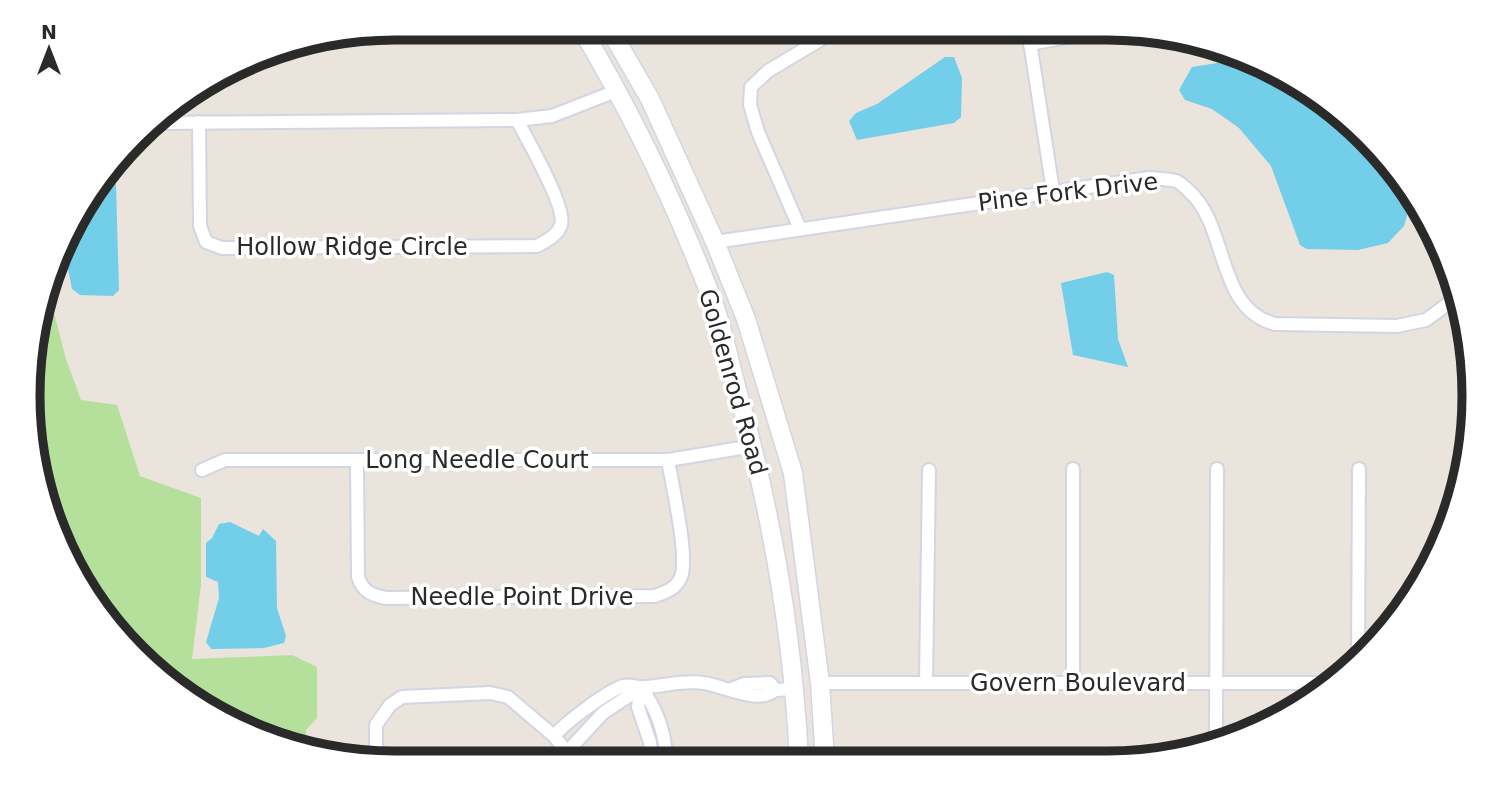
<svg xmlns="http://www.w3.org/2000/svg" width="1502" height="791" viewBox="0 0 1502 791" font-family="'DejaVu Sans',sans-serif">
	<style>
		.green { fill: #b5e09b }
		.water { fill: #73ceea }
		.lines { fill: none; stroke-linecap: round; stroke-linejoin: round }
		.minor-casing { stroke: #d2d5e2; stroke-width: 16 }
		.secondary-casing { stroke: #d2d5e2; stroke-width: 21 }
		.minor { stroke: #fff; stroke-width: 12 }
		.secondary { stroke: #fff; stroke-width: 18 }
		.labels { text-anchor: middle; stroke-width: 7; stroke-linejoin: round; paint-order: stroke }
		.street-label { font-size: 24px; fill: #2a2a2a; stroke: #fff }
		.rim { fill: none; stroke: #2a2a2a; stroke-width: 9 }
	</style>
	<rect width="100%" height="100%" fill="#ebe4dc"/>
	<!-- green -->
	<polygon class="green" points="47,286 66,359 81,400 117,405 140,476 201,498 201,585 192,659 292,655 317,667 317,718 306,730 306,744 233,725 135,655 56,537 29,420 40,301"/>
	<!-- water -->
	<g class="water">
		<polygon points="945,57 954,57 962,78 961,117 954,123 857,140 849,121 856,113 877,104"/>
		<polygon points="1242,59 1269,66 1383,153 1404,190 1409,209 1404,226 1388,243 1358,250 1307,249 1300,245 1271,166 1239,128 1212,109 1185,100 1179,90 1192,67"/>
		<polygon points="109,171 116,185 119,290 113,296 80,295 72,289 64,249 90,192"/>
		<polygon points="1107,272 1114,275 1118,339 1128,367 1073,355 1061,283"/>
		<polygon points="230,522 259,536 263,529 276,541 277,608 286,636 284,643 264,648 211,649 206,642 219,598 218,582 206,577 206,543 212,538 219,524"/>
	</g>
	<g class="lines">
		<!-- minor casing -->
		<g class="minor-casing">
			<g id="minor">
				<polyline points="1028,29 1053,191"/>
				<polyline points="1030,44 1073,36 1093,29"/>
				<path d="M199 122 200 226 206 242 222 248 537 246C546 241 557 236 561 225 567 208 527 139 517 120"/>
				<polyline points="153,123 517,120 552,116 616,91"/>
				<polyline points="800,229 758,132 750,105 751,87 768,71 840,28"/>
				<path d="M715 242 1149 178C1157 179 1168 179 1176 181 1181 183 1185 187 1189 191 1229 227 1216 309 1275 324L1397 326 1426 320 1457 297"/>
				<path d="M357 460 358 577C363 591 370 595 386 598L655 596C666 592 676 589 681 577 689 557 672 485 668 460"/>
				<polyline points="202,470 225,460 668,460 753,446"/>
				<polyline points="1358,661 1359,469"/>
				<polyline points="820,683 1335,683"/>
				<polyline points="926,683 929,470"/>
				<polyline points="1073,683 1073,469"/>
				<path d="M641 688C657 708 666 735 666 761"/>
				<polyline points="641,688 638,707 650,742 652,761"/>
				<polyline points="731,689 744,684 770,683 775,690"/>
				<path d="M554 736C566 722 606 692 623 686 631 684 637 688 645 687 664 686 684 680 704 683 724 686 758 705 775 690L794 689"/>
				<polyline points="1216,743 1217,469"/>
				<polyline points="567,752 603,713 641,688"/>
				<polyline points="376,762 376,725 390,705 402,697 490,693 508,697 554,736 575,762"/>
			</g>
		</g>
		<!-- secondary casing -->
		<g class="secondary-casing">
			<g id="secondary">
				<path d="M581 28C631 112 675 203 710 294 722 324 728 356 736 386 771 509 793 633 799 761"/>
				<polyline points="609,28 650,99 715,242 746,319 793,473 820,683 825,761"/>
			</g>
		</g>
		<!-- minor -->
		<use href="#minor" class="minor"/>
		<!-- secondary -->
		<use href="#secondary" class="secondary"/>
	</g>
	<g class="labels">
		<!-- street labels -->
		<g class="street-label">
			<text transform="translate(1068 192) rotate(-7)" y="8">Pine Fork Drive</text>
			<text x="352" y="255">Hollow Ridge Circle</text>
			<text transform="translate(733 382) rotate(74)" y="8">Goldenrod Road</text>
			<text x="477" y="468">Long Needle Court</text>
			<text x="522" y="605">Needle Point Drive</text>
			<text x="1078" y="691">Govern Boulevard</text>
		</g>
	</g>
	<!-- crop -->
	<path d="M0 0H1502V791H0ZM395 40H1107A355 355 0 0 1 1462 395V396A355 355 0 0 1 1107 751H395A355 355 0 0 1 40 396V395A355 355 0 0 1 395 40Z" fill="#fff" fill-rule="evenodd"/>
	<path class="rim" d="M395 40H1107A355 355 0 0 1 1462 395V396A355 355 0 0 1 1107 751H395A355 355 0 0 1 40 396V395A355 355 0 0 1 395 40Z"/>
	<!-- north arrow -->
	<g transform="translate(49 49)" stroke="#ffffff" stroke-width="5" paint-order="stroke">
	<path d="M0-5L12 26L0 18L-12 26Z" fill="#2a2a2a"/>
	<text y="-10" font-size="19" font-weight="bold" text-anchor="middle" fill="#2a2a2a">N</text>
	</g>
</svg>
